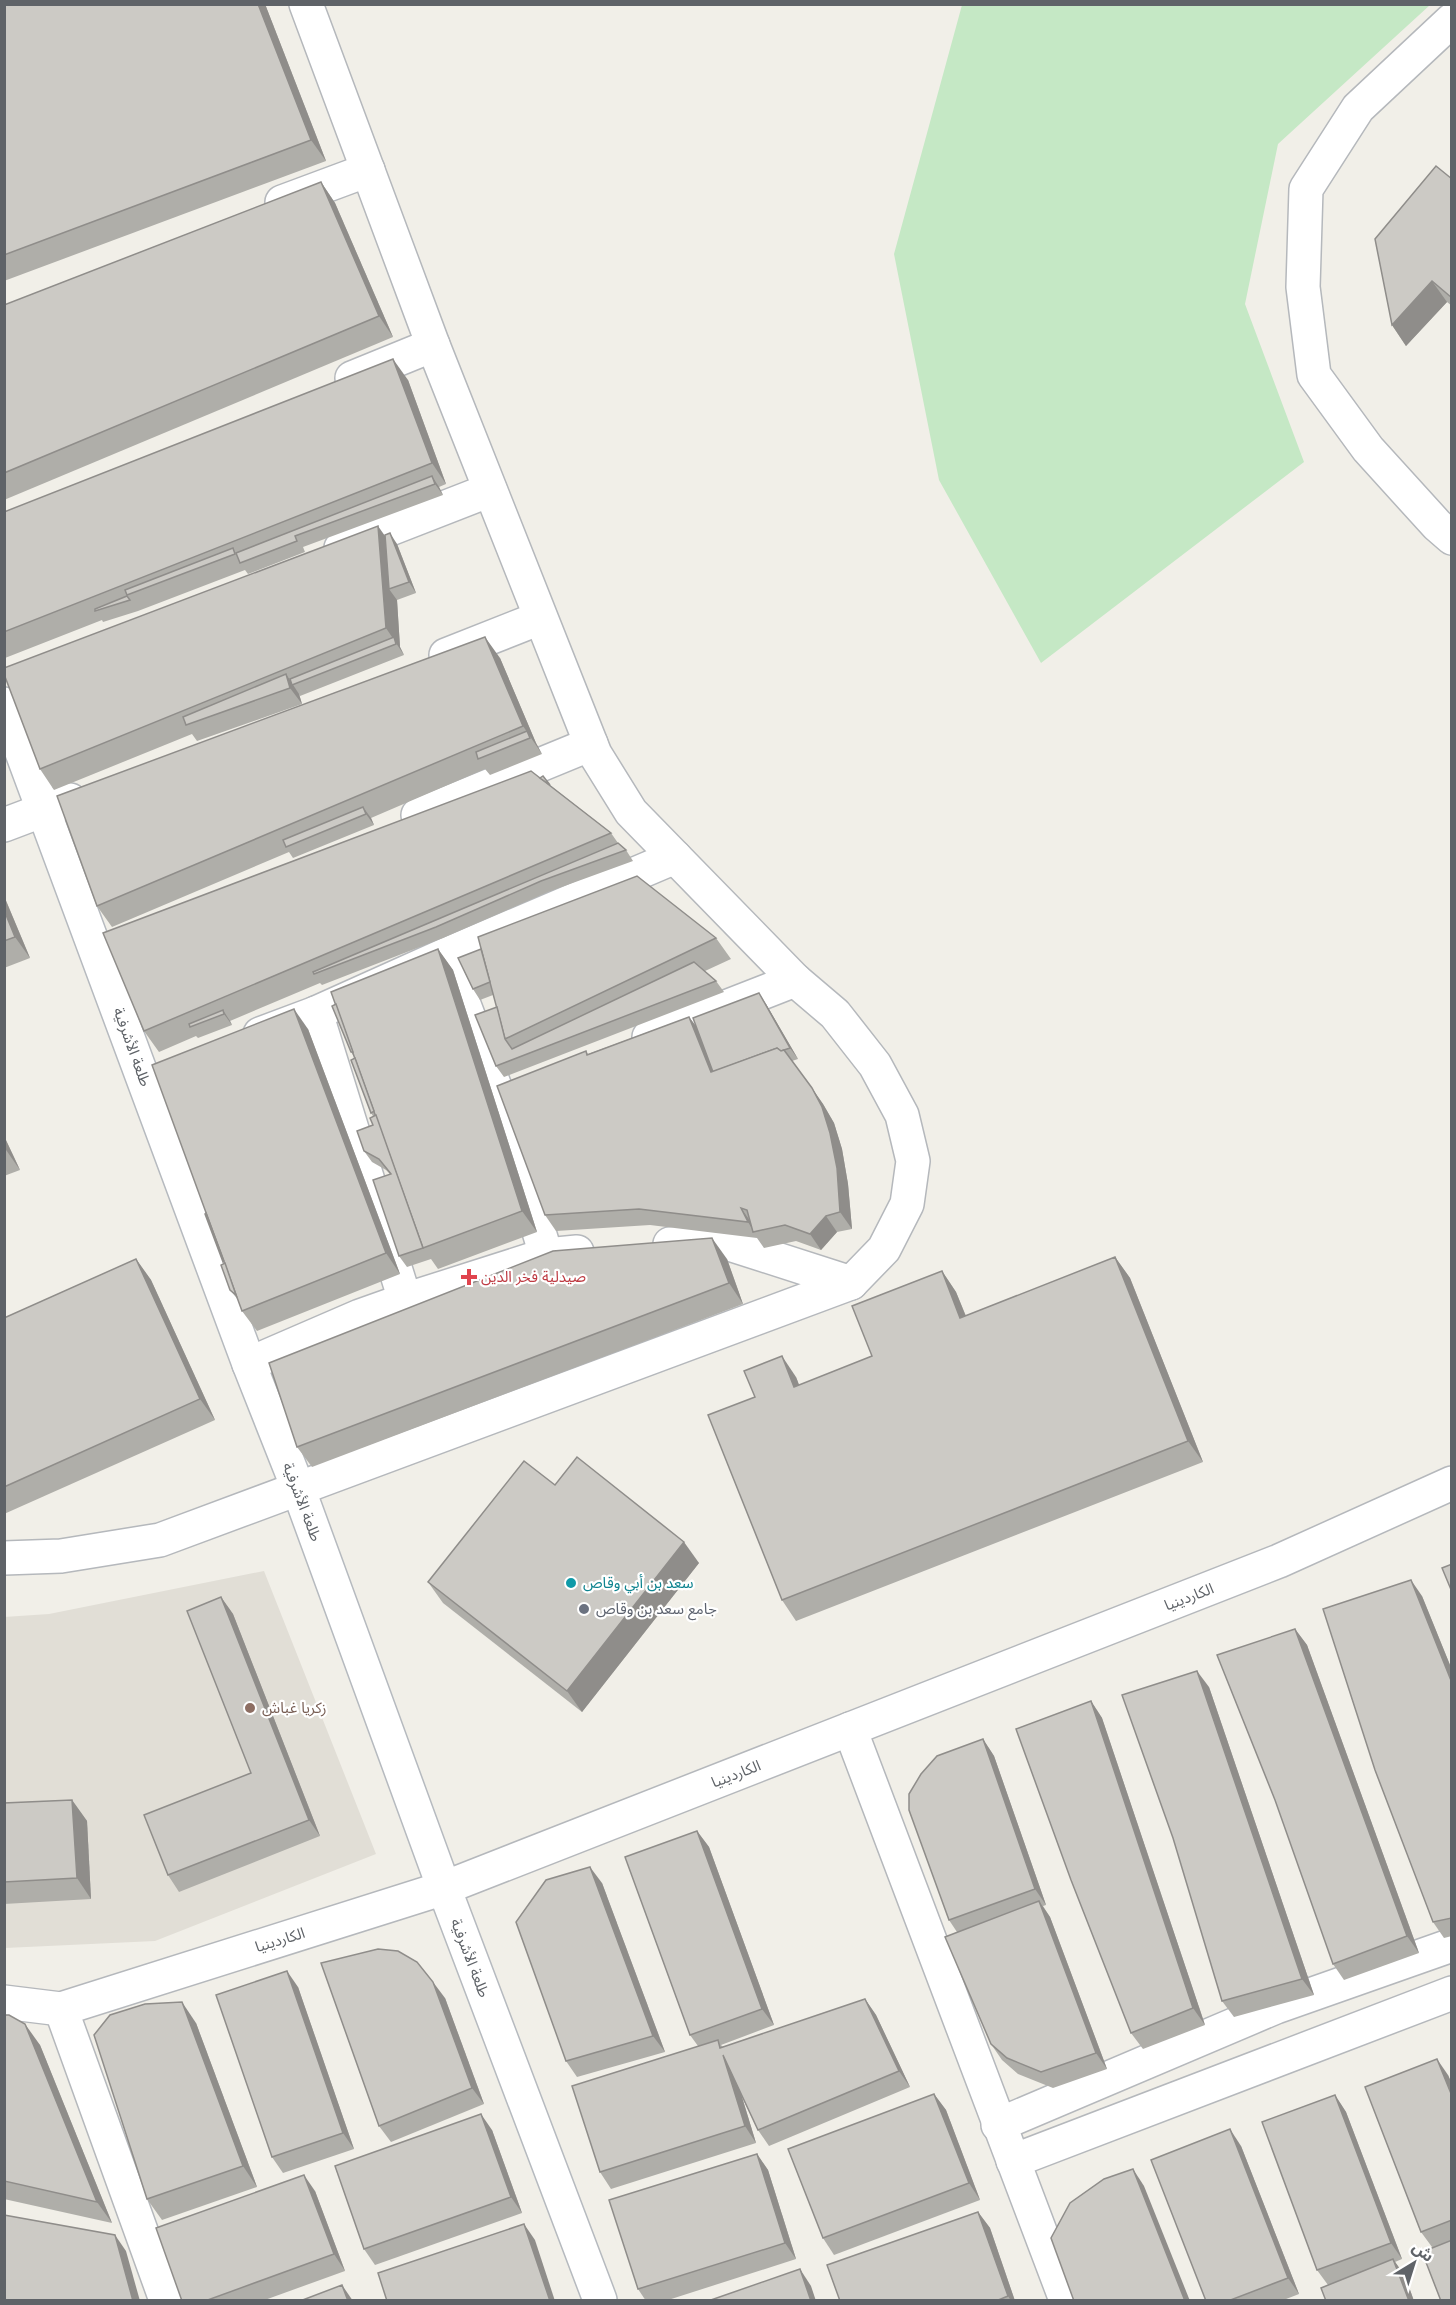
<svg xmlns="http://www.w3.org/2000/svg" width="1456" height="2305" viewBox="0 0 1456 2305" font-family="'DM Sans','Noto Sans Arabic',sans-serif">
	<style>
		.education { fill: #e1ded6 }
		.green { fill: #c5e8c5 }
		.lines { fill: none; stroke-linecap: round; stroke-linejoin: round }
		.minor-casing { stroke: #b5b8bc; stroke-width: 36 }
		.secondary-casing { stroke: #b6babf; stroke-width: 36 }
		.minor { stroke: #fff; stroke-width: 33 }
		.secondary { stroke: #fff; stroke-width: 33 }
		.wall { fill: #afaea9 }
		.shaded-wall { fill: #8f8d8a }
		.building { fill: #cccac5; stroke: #8f8d8a; stroke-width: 1.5 }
		.health-dot { fill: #e0444e; stroke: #fff; stroke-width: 2 }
		.culture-dot { fill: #0f9aa8; stroke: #fff; stroke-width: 2 }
		.worship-dot { fill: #6b7280; stroke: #fff; stroke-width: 2 }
		.education-dot { fill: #8d6e63; stroke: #fff; stroke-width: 2 }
		.labels { text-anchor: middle; stroke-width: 4.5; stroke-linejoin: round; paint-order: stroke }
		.street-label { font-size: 15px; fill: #5f6368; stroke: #fff }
		.health-label { font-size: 15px; fill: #be3a42; stroke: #fff; text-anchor: start }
		.culture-label { font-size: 15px; fill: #0d838f; stroke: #fff; text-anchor: start }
		.worship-label { font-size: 15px; fill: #5b616d; stroke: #fff; text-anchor: start }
		.education-label { font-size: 15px; fill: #785e54; stroke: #fff; text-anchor: start }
	</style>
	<rect width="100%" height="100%" fill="#f1efe8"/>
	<!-- education -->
	<polygon class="education" points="264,1571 376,1854 155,1941 5,1948 4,1617 49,1614"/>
	<!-- green -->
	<polygon class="green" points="962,5 1430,5 1278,144 1245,304 1304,462 1041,663 939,480 894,254"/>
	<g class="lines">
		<!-- minor casing -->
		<g class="minor-casing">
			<g id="minor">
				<polyline points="1452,20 1358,108 1306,189 1303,287 1314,375 1368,449 1437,525 1452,538"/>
				<polyline points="282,202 368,170"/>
				<polyline points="352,378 433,345"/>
				<polyline points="341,548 490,490"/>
				<polyline points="446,655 540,618"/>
				<polyline points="418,815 591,744"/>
				<polyline points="4,825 70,800"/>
				<polyline points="448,962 498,1095 546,1255"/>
				<polyline points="316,1013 405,1300"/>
				<polyline points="260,1034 316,1013 445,955 675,857"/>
				<polyline points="649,1037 795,980"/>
				<polyline points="670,1244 717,1240 851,1283"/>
				<polyline points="249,1364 360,1316 405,1300 546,1255 577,1252"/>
				<polyline points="4,1558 61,1556 160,1540 851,1283 884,1249 907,1204 913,1161 902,1115 875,1065 835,1014 795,980 631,812 595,754 433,345 306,4"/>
				<polyline points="850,1729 1066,2300"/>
				<polyline points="4,2002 61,2009 444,1888 1279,1561 1452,1483"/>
				<polyline points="61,2009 166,2300"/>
				<polyline points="998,2125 1276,2007 1452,1945"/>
				<polyline points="1013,2161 1452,1993"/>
			</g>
		</g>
		<!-- secondary casing -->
		<g class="secondary-casing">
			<polyline id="secondary" points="4,704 249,1364 298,1488 444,1888 600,2300"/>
		</g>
		<!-- minor -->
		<use href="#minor" class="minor"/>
		<!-- secondary -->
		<use href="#secondary" class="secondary"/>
	</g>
	<!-- wall -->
	<g class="wall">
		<polygon points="4,4 265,4 326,161 4,281"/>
		<polygon points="1452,179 1452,306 1447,302 1406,346 1392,325"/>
		<polygon points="321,182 335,203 393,337 4,500 4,305"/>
		<polygon points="408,380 446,484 439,487 443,495 303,547 305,552 248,574 245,570 138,611 103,622 102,620 5,658 4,512"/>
		<polygon points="385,535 397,544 416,593 397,600 400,647 404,655 300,696 299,694 302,704 197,741 192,734 54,790 40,769"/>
		<polygon points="500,658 536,743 542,754 490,775 485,769 371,818 374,825 293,858 289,852 112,927 97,906"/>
		<polygon points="550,785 611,833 618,843 626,850 633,861 548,892 443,938 322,985 320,983 230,1021 232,1025 198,1038 196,1036 159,1052 144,1031"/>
		<polygon points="4,896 30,958 4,968"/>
		<polygon points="716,938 731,959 705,971 716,981 724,992 504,1077 496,1066 497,1007 493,995 480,1000 473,989 458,958"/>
		<polygon points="438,949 453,970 537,1232 438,1269 431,1259 407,1267 399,1256 390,1174 386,1170 372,1162 364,1151 373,1125 373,1116 371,1113 355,1058 351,1052"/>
		<polygon points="766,1004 798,1059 792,1061 823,1104 834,1123 842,1149 848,1184 852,1229 837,1232 821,1250 796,1241 764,1248 757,1238 650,1225 556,1231 545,1215 586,1051 588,1054 689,1017 696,1026"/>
		<polygon points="308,1029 400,1274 257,1331 242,1311 239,1301 230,1290 224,1263 206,1213"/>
		<polygon points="4,1136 20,1170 4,1176"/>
		<polygon points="1115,1257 1130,1278 1203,1462 796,1621 782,1600 755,1397 796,1377 799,1385 872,1356 942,1271 956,1292 966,1316"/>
		<polygon points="136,1259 151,1280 215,1420 4,1514 4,1318"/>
		<polygon points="727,1259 743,1304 312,1467 297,1447"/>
		<polygon points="555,1485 699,1563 582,1712 443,1603 428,1582"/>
		<polygon points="1422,1596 1452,1670 1452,1936 1444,1938 1433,1922"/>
		<polygon points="221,1597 233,1614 320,1836 179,1892 168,1875 251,1773"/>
		<polygon points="1295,1629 1307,1645 1419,1953 1344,1980 1333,1964"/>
		<polygon points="1209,1687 1314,1995 1234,2017 1222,2001"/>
		<polygon points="1091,1701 1102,1718 1205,2025 1143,2049 1131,2033"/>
		<polygon points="983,1739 994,1756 1046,1905 1043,1906 1050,1917 1107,2069 1053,2088 1018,2074 1002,2060 991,2044 957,1932 949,1920"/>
		<polygon points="72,1800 87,1821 91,1899 4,1904 4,1803"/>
		<polygon points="697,1831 709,1847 774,2025 721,2045 723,2047 865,1999 876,2015 910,2087 769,2146 758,2130 742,2097 756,2143 611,2189 600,2172 698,2046 690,2035"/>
		<polygon points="602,1883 665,2052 577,2077 566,2061"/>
		<polygon points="298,1987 354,2149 283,2173 272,2157"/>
		<polygon points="445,1998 484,2104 391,2142 379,2126"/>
		<polygon points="4,2015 40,2045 112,2223 4,2199"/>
		<polygon points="196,2023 257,2187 162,2220 147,2199"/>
		<polygon points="1448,2075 1452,2084 1452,2301 1432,2247 1421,2232"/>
		<polygon points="934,2094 946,2110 980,2200 834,2255 823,2238"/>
		<polygon points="1335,2095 1346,2112 1402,2259 1395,2262 1405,2276 1414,2301 1326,2301 1328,2285 1317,2270"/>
		<polygon points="492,2130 522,2213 375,2265 364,2249"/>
		<polygon points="1241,2146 1299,2294 1281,2301 1206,2301"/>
		<polygon points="757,2154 768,2170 796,2259 665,2301 646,2301 638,2289"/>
		<polygon points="315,2191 345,2271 262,2301 182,2301"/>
		<polygon points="978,2212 990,2228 1015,2301 840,2301"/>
	</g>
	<!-- shaded-wall -->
	<g class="shaded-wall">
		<polygon points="258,4 265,4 326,161 311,140"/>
		<polygon points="321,182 335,203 393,337 379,316"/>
		<polygon points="1432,281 1447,302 1406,346 1392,325"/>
		<polygon points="393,359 408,380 446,484 432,463"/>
		<polygon points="432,476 439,487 443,495 435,484"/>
		<polygon points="378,526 392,546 389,589 397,600 400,647 404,655 386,628"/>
		<polygon points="390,533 397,544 416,593 409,582"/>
		<polygon points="485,637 500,658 536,743 542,754 523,726"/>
		<polygon points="286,674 299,694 302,704 290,688"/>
		<polygon points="363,807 371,818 374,825 366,814"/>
		<polygon points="4,896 30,958 15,937 4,910"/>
		<polygon points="438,949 453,970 537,1232 522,1211"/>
		<polygon points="759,993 766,1004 798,1059 790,1048"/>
		<polygon points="294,1009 308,1029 400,1274 386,1253"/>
		<polygon points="223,1010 230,1021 232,1025 224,1014"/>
		<polygon points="689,1017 701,1033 718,1076 711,1072"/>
		<polygon points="812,1088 823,1104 834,1123 842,1149 848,1184 852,1229 840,1212"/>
		<polygon points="4,1136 20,1170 4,1147"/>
		<polygon points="741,1208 753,1225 754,1232 748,1222"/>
		<polygon points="826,1216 837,1232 821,1250 810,1234"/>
		<polygon points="712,1238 727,1259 743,1304 729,1283"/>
		<polygon points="1115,1257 1130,1278 1203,1462 1188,1441"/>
		<polygon points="136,1259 151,1280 215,1420 200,1399"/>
		<polygon points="942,1271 956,1292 975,1339 960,1318"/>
		<polygon points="782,1356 796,1377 808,1408 794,1387"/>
		<polygon points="684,1542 699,1563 582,1712 567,1691"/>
		<polygon points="1411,1580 1422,1596 1452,1670 1452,1683"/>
		<polygon points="221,1597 233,1614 320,1836 309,1820"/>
		<polygon points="1295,1629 1307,1645 1419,1953 1407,1936"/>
		<polygon points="1197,1671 1209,1687 1314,1995 1302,1979"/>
		<polygon points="1091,1701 1102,1718 1205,2025 1193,2008"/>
		<polygon points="983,1739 994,1756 1046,1905 1035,1889"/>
		<polygon points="72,1800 87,1821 91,1899 77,1878"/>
		<polygon points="697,1831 709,1847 774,2025 762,2009"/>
		<polygon points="590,1867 602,1883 665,2052 653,2036"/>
		<polygon points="1039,1901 1050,1917 1107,2069 1096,2053"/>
		<polygon points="287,1971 298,1987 354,2149 343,2133"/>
		<polygon points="433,1982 445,1998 484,2104 472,2088"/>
		<polygon points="865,1999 876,2015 910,2087 899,2071"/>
		<polygon points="182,2002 196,2023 257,2187 243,2166"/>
		<polygon points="25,2024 40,2045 112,2223 97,2202"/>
		<polygon points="723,2055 734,2071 756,2143 745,2126"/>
		<polygon points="1437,2059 1448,2075 1452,2084 1452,2096"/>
		<polygon points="934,2094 946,2110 980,2200 969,2183"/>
		<polygon points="1335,2095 1346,2112 1402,2259 1391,2243"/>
		<polygon points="481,2114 492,2130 522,2213 511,2197"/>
		<polygon points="1230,2129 1241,2146 1299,2294 1288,2278"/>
		<polygon points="757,2154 768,2170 796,2259 785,2243"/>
		<polygon points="1133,2169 1144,2186 1190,2301 1185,2301"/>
		<polygon points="304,2175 315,2191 345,2271 334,2254"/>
		<polygon points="978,2212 990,2228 1015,2301 1011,2301 1008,2296"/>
		<polygon points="524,2224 535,2240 555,2301 550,2301"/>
		<polygon points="115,2235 126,2251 140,2301 133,2301"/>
		<polygon points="1393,2259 1405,2276 1414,2301 1409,2301"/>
		<polygon points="800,2269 811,2286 816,2301 811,2301"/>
		<polygon points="342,2285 353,2301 348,2301"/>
	</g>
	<!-- building -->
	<g class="building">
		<polygon points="4,4 258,4 311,140 4,255"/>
		<polygon points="1436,166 1452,179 1452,298 1432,281 1392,325 1375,239"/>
		<polygon points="321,182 379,316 4,473 4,305"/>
		<polygon points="393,359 432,463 4,632 4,512"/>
		<polygon points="432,476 435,484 295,536 297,541 240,563 236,553"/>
		<polygon points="378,526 386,628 40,769 4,674 4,668"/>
		<polygon points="390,533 409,582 389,589 385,535"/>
		<polygon points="233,548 235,554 127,595 125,590"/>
		<polygon points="127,596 130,600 95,611 95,609"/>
		<polygon points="394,637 396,644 292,685 290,679"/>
		<polygon points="485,637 523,726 97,906 57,796"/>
		<polygon points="286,674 290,688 186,725 183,717"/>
		<polygon points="527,731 530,738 478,759 476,752"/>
		<polygon points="531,771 611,833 144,1031 103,933"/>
		<polygon points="543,776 550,785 540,778"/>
		<polygon points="363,807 366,814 286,847 283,840"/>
		<polygon points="618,843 626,850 541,881 436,927 314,974 313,972"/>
		<polygon points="637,876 716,938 505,1039 478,937"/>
		<polygon points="4,910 15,937 4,941"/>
		<polygon points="438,949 522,1211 423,1248 331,992"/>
		<polygon points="481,949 490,982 473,989 458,958"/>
		<polygon points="694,962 716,981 496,1066 475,1015 497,1007 505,1039 512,1049"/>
		<polygon points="759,993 790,1048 781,1051 777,1048 713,1072 693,1018"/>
		<polygon points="336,1004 353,1052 351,1052 332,1006"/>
		<polygon points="294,1009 386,1253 242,1311 152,1065"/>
		<polygon points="223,1010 224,1014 190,1027 189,1024"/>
		<polygon points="689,1017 711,1072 777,1048 781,1051 784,1050 812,1088 822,1107 830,1133 837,1168 840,1212 826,1216 810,1234 785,1225 753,1232 747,1210 741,1208 748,1222 639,1209 545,1215 497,1086 586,1051 587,1055"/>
		<polygon points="355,1058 374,1111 371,1113 351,1060"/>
		<polygon points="376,1115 423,1248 399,1256 373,1180 391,1174 379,1159 364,1151 357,1131 373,1125 370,1118"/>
		<polygon points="206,1213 224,1261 223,1262 205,1214"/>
		<polygon points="712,1238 729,1283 297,1447 269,1363 553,1251"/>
		<polygon points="1115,1257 1188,1441 782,1600 708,1415 755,1397 744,1371 782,1356 794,1387 872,1356 852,1306 942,1271 960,1318"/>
		<polygon points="136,1259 200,1399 4,1487 4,1318"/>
		<polygon points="225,1263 236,1295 230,1290 221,1265"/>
		<polygon points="577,1457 684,1542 567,1691 428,1582 524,1461 555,1485"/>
		<polygon points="1452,1564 1452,1592 1442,1568"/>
		<polygon points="1411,1580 1452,1683 1452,1918 1433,1922 1375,1770 1323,1609"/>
		<polygon points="221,1597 309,1820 168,1875 144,1815 251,1773 187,1611"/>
		<polygon points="1295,1629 1407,1936 1333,1964 1275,1800 1217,1655"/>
		<polygon points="1197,1671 1302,1979 1222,2001 1173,1838 1122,1695"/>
		<polygon points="1091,1701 1193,2008 1131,2033 1071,1880 1016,1729"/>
		<polygon points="983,1739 1035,1889 949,1920 909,1810 909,1794 921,1774 937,1756"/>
		<polygon points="72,1800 77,1878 4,1882 4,1803"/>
		<polygon points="697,1831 762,2009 690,2035 625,1857"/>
		<polygon points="590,1867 653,2036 566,2061 516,1922 546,1880"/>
		<polygon points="1039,1901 1096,2053 1041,2072 1007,2058 991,2044 945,1937"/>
		<polygon points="378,1949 398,1951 417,1962 433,1982 472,2088 379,2126 321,1963"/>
		<polygon points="287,1971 343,2133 272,2157 216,1995"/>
		<polygon points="865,1999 899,2071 758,2130 723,2055 745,2126 600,2172 572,2086 718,2040 720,2048"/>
		<polygon points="182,2002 243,2166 147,2199 94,2035 110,2015 145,2004"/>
		<polygon points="4,2015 9,2015 25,2024 97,2202 4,2181"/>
		<polygon points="1437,2059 1452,2096 1452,2220 1421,2232 1365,2087"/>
		<polygon points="934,2094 969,2183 823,2238 788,2149"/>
		<polygon points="1335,2095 1391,2243 1317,2270 1262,2122"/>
		<polygon points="481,2114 511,2197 364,2249 335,2166"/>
		<polygon points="1230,2129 1288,2278 1228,2301 1206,2301 1151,2160"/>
		<polygon points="757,2154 785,2243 638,2289 609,2200"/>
		<polygon points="1133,2169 1185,2301 1074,2301 1051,2238 1070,2203 1104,2179"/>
		<polygon points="304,2175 334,2254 205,2301 182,2301 156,2228"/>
		<polygon points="978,2212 1008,2296 996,2301 840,2301 827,2265"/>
		<polygon points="4,2215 115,2235 133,2301 4,2301"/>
		<polygon points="524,2224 550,2301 387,2301 378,2273"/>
		<polygon points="1452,2240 1452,2301 1441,2301 1422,2252"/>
		<polygon points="1393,2259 1409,2301 1326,2301 1321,2288"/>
		<polygon points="800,2269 811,2301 708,2301"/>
		<polygon points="342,2285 348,2301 300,2301"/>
	</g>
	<!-- markers -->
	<path class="health-dot" d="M466 1268h6v6h6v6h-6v6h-6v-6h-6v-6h6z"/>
	<circle class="culture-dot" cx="571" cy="1583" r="6"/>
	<circle class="worship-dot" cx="584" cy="1609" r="6"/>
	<circle class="education-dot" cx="250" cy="1708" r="6"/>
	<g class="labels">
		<!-- street labels -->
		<g class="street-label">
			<text transform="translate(132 1047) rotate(70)" y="5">طلعة الأشرفية</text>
			<text transform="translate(302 1502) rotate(69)" y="5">طلعة الأشرفية</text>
			<text transform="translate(1189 1597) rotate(-21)" y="5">الكاردينيا</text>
			<text transform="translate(736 1774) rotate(-21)" y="5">الكاردينيا</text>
			<text transform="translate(280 1940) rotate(-17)" y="5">الكاردينيا</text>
			<text transform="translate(470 1958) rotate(69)" y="5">طلعة الأشرفية</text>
		</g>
		<!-- health labels -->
		<g class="health-label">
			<text x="481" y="1282">صيدلية فخر الدين</text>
		</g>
		<!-- culture labels -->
		<g class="culture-label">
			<text x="583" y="1588">سعد بن أبي وقاص</text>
		</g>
		<!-- worship labels -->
		<g class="worship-label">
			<text x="596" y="1614">جامع سعد بن وقاص</text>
		</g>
		<!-- education labels -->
		<g class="education-label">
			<text x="262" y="1713">زكريا غباش</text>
		</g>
	</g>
	<!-- border -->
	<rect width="1456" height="2305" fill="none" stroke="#5f6368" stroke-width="12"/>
	<!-- north arrow -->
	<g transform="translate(1414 2263) rotate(38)" stroke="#ffffff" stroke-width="4.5" paint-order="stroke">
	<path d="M0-4.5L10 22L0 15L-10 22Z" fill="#5f6368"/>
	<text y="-9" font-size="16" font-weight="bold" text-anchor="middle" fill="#5f6368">ش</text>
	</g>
</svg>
